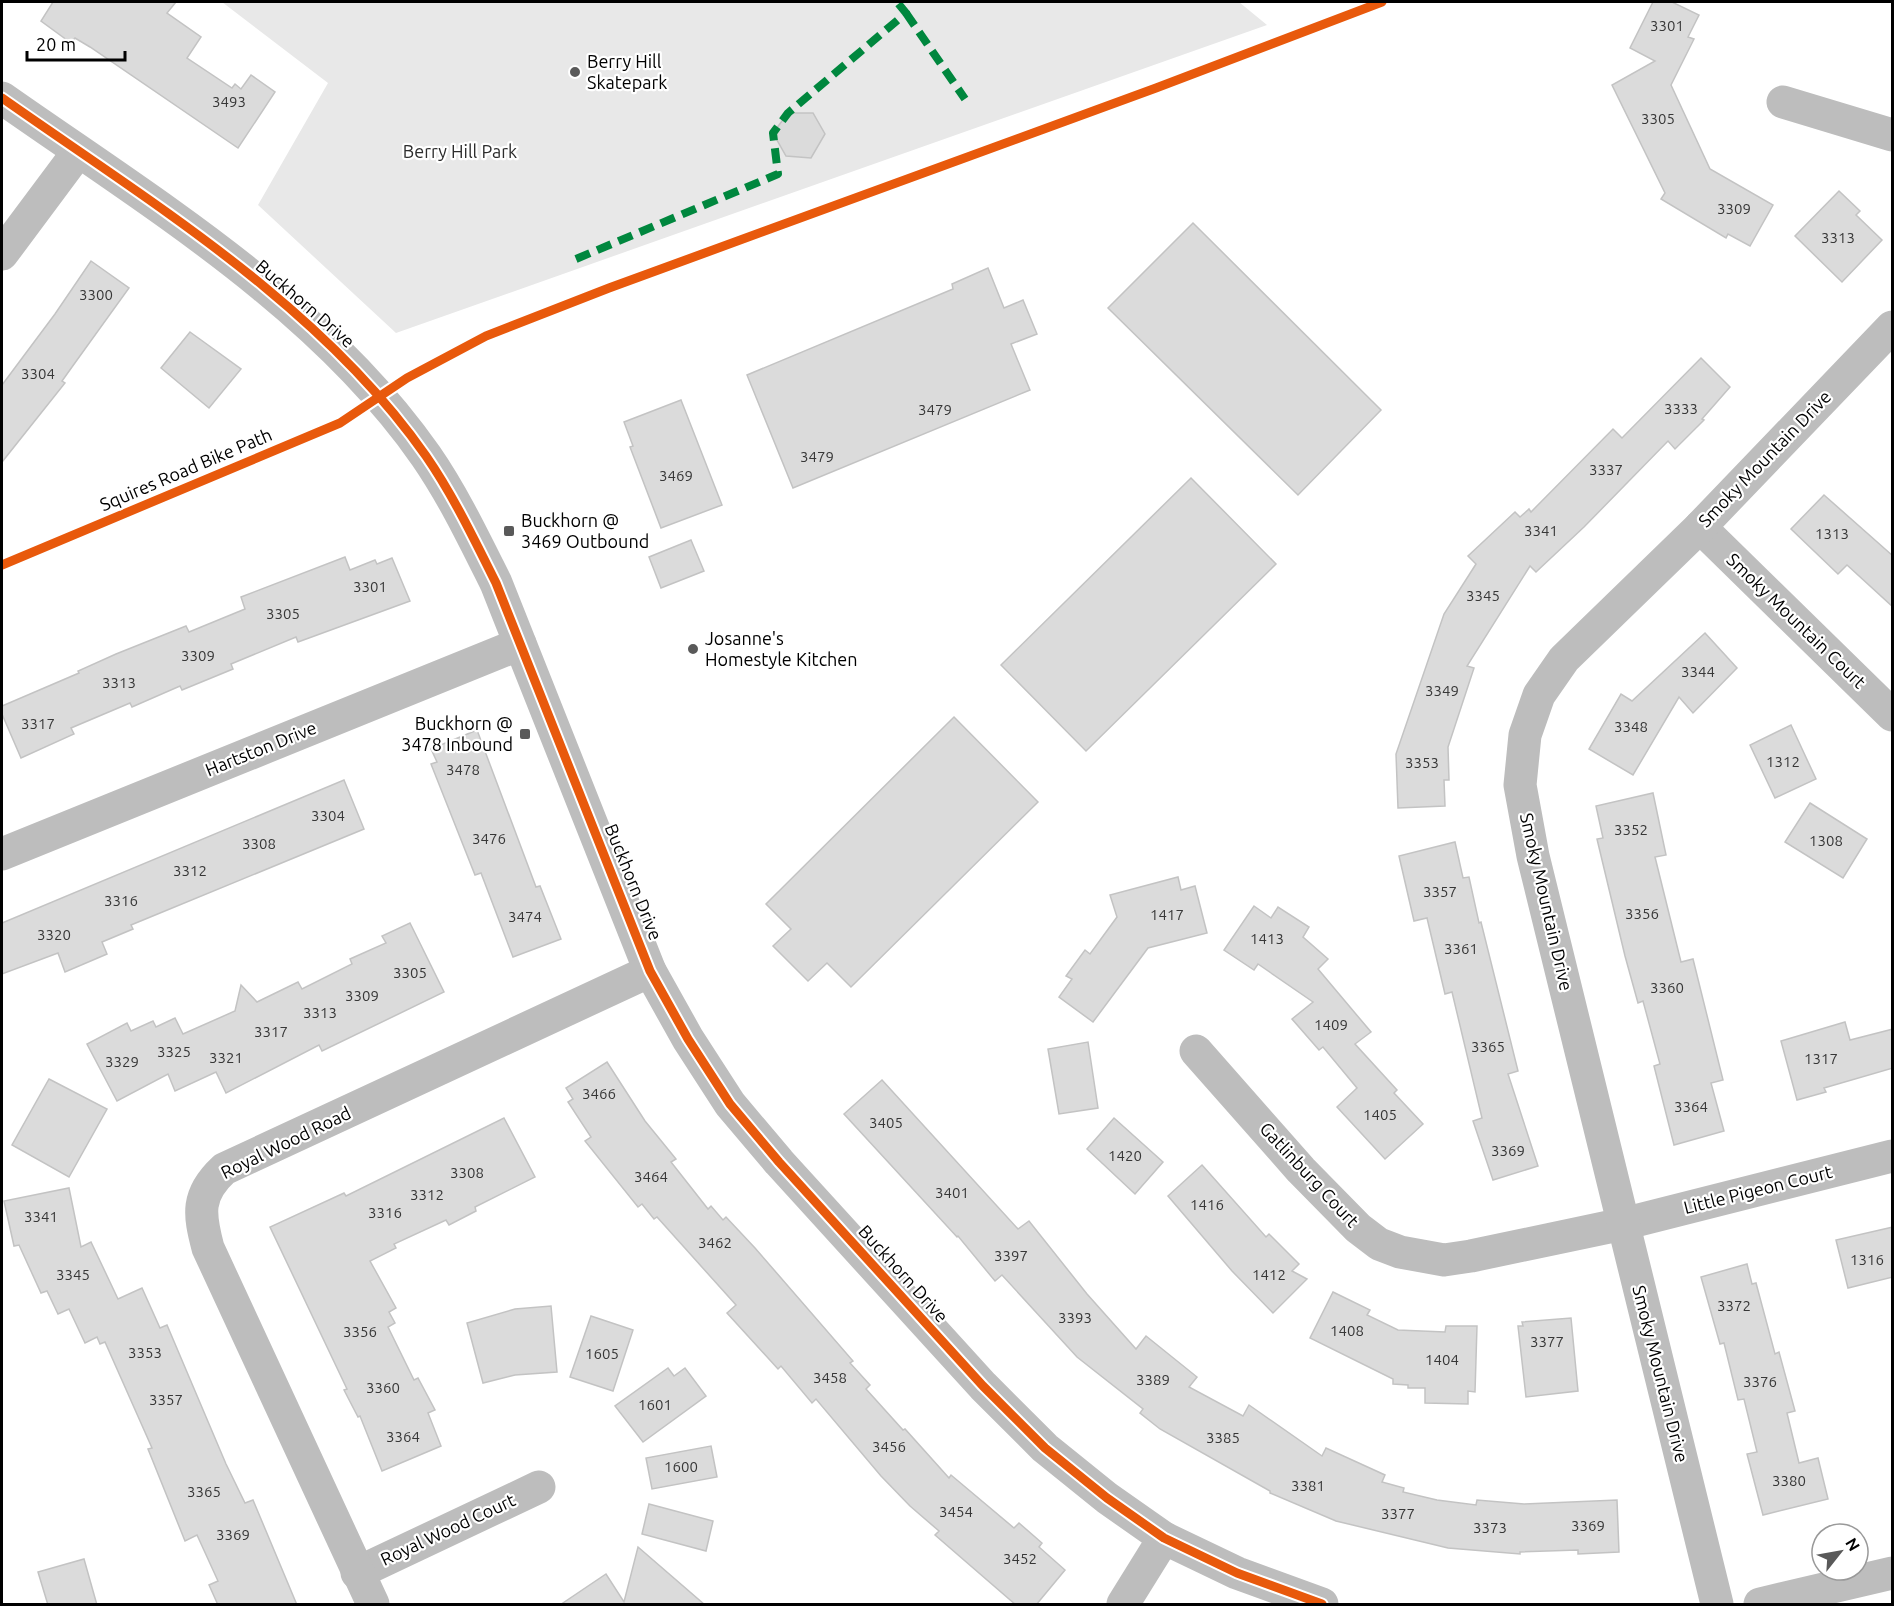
<svg xmlns="http://www.w3.org/2000/svg" width="1894" height="1606" viewBox="0 0 1894 1606" font-family="Ubuntu,sans-serif">
	<style>
		.green { fill: #e8e8e8 }
		.building { fill: #dbdbdb; stroke: #c3c3c3; stroke-width: 1.5 }
		.lines { fill: none; stroke-linecap: round; stroke-linejoin: round }
		.minor { stroke: #bdbdbd; stroke-width: 33 }
		.quiet { stroke: #00873e; stroke-width: 8; stroke-dasharray: 15 8; stroke-linecap: butt }
		.cycleway-casing { stroke: #fff; stroke-width: 13 }
		.cycleway { stroke: #e8590c; stroke-width: 9 }
		.poi-dot { fill: #595959; stroke: #fff; stroke-width: 2 }
		.labels { text-anchor: middle; stroke-width: 4.5; stroke-linejoin: round; paint-order: stroke }
		.number-label { font-size: 15px; fill: #373737 }
		.poi-label { font-size: 18px; fill: #000; stroke: #fff; text-anchor: start }
		.park-label { font-size: 18px; fill: #2c2c2c; stroke: #fff }
		.street-label { font-size: 18px; fill: #000; stroke: #fff }
	</style>
	<rect width="100%" height="100%" fill="#fff"/>
	<!-- green -->
	<polygon class="green" points="222,2 1239,2 1267,25 396,333 258,205 328,83"/>
	<!-- building -->
	<g class="building">
		<polygon points="53,2 176,2 167,13 201,37 187,58 232,88 235,84 241,89 251,75 275,92 238,148 90,47 75,38 71,43 41,21"/>
		<polygon points="1653,2 1672,2 1699,15 1688,37 1694,39 1671,85 1710,169 1773,205 1750,246 1728,234 1726,238 1661,199 1665,193 1612,85 1655,61 1630,48"/>
		<polygon points="788,113 813,113 825,134 811,158 786,156 773,133"/>
		<polygon points="1839,191 1860,211 1856,215 1882,240 1842,282 1795,236"/>
		<polygon points="1193,223 1381,410 1298,495 1108,308"/>
		<polygon points="91,261 129,288 72,367 62,381 65,383 2,462 2,385 55,314"/>
		<polygon points="988,268 1004,308 1023,300 1037,334 1011,344 1030,390 793,488 747,375 953,289 952,284"/>
		<polygon points="190,332 241,369 209,408 161,368"/>
		<polygon points="1701,358 1730,387 1702,419 1704,420 1675,449 1668,441 1584,527 1536,572 1530,566 1467,666 1474,668 1448,747 1449,780 1444,780 1445,806 1398,808 1396,754 1444,614 1476,564 1468,556 1515,512 1520,517 1529,509 1531,512 1613,429 1622,438"/>
		<polygon points="681,400 722,505 661,528 630,447 633,446 624,422"/>
		<polygon points="1191,478 1276,564 1086,751 1001,665"/>
		<polygon points="1824,495 1893,556 1893,607 1847,565 1838,574 1791,529"/>
		<polygon points="691,540 704,571 661,588 649,557"/>
		<polygon points="345,557 350,570 375,560 377,564 392,558 410,601 298,642 296,637 231,664 233,669 182,690 180,686 132,707 130,703 71,728 74,734 21,758 2,714 2,706 79,673 78,671 116,654 186,626 189,632 245,609 241,597"/>
		<polygon points="1705,633 1737,668 1693,713 1679,697 1633,775 1589,749 1621,694 1632,701"/>
		<polygon points="954,717 1038,802 851,987 827,963 808,981 773,946 791,929 766,904"/>
		<polygon points="1791,725 1816,779 1775,798 1750,745"/>
		<polygon points="477,730 536,887 540,886 561,939 513,957 481,873 475,875 431,764 437,762 431,749"/>
		<polygon points="344,780 364,829 131,925 133,929 102,942 107,954 65,972 58,953 2,974 2,923"/>
		<polygon points="1653,793 1666,855 1655,857 1681,962 1693,959 1723,1080 1711,1083 1724,1131 1674,1145 1654,1066 1660,1064 1643,1001 1638,1003 1625,956 1597,839 1603,838 1596,806"/>
		<polygon points="1810,803 1867,839 1843,878 1785,842"/>
		<polygon points="1455,842 1463,878 1469,877 1479,923 1481,922 1518,1071 1508,1074 1538,1166 1493,1180 1473,1121 1482,1118 1452,992 1445,994 1427,918 1414,921 1399,856"/>
		<polygon points="1178,877 1181,890 1195,886 1207,933 1148,948 1093,1022 1059,997 1072,979 1066,976 1085,950 1090,954 1117,917 1110,895"/>
		<polygon points="1254,906 1271,918 1278,907 1309,927 1303,937 1328,959 1318,969 1371,1032 1355,1044 1397,1090 1394,1093 1423,1124 1385,1159 1337,1107 1357,1088 1323,1047 1319,1050 1292,1019 1313,1002 1258,964 1254,970 1224,950"/>
		<polygon points="410,923 444,992 322,1051 319,1045 226,1093 216,1072 175,1091 168,1074 117,1101 87,1044 127,1023 131,1031 153,1021 156,1027 175,1018 183,1034 235,1011 241,985 257,1002 298,982 302,989 352,964 350,959 386,943 382,936"/>
		<polygon points="1845,1022 1850,1040 1893,1029 1893,1068 1824,1088 1826,1092 1797,1100 1781,1041"/>
		<polygon points="1088,1042 1098,1108 1059,1114 1048,1049"/>
		<polygon points="607,1062 645,1121 676,1159 671,1162 708,1209 711,1206 723,1220 726,1217 755,1248 853,1361 850,1363 870,1385 866,1389 903,1430 905,1429 949,1478 951,1475 1014,1528 1019,1523 1042,1543 1039,1547 1065,1570 1036,1605 1016,1605 935,1535 939,1531 910,1506 881,1476 816,1399 812,1403 781,1366 778,1369 727,1313 736,1305 657,1217 654,1219 642,1204 638,1207 585,1141 591,1137 568,1102 573,1099 566,1088"/>
		<polygon points="49,1079 107,1109 69,1177 12,1145"/>
		<polygon points="882,1080 1018,1229 1029,1221 1087,1294 1136,1349 1146,1336 1197,1377 1189,1387 1243,1416 1249,1405 1322,1456 1326,1448 1385,1475 1382,1482 1404,1488 1403,1492 1437,1500 1476,1505 1477,1500 1524,1504 1617,1500 1619,1552 1578,1554 1578,1550 1520,1552 1520,1554 1448,1548 1336,1521 1270,1493 1270,1491 1160,1429 1140,1413 1143,1409 1077,1357 1002,1275 995,1281 958,1236 957,1237 844,1114"/>
		<polygon points="504,1118 535,1177 475,1207 476,1211 449,1225 446,1220 394,1244 396,1248 370,1261 396,1308 389,1312 395,1323 388,1327 414,1380 418,1378 435,1410 428,1413 441,1446 382,1471 360,1416 358,1417 344,1390 347,1389 270,1227 344,1193 346,1196"/>
		<polygon points="1114,1118 1163,1162 1135,1194 1087,1149"/>
		<polygon points="1202,1165 1266,1237 1269,1234 1299,1264 1292,1271 1307,1279 1273,1313 1232,1271 1168,1196"/>
		<polygon points="69,1188 81,1247 91,1242 118,1299 142,1288 160,1328 167,1325 226,1464 245,1503 253,1500 297,1605 218,1605 209,1585 218,1581 197,1535 185,1541 148,1449 152,1448 105,1342 100,1344 97,1337 85,1343 69,1309 58,1314 47,1291 41,1293 19,1245 14,1246 4,1201"/>
		<polygon points="1893,1227 1893,1277 1848,1288 1836,1240"/>
		<polygon points="1747,1264 1752,1284 1756,1283 1775,1354 1779,1352 1795,1411 1787,1413 1799,1463 1818,1458 1828,1499 1763,1515 1747,1454 1757,1452 1744,1399 1738,1400 1724,1343 1720,1344 1701,1277"/>
		<polygon points="1333,1292 1370,1310 1367,1315 1398,1330 1445,1332 1446,1326 1477,1326 1475,1392 1468,1391 1468,1404 1425,1403 1425,1388 1408,1388 1408,1385 1393,1384 1393,1379 1310,1338"/>
		<polygon points="551,1306 557,1372 515,1375 483,1383 467,1323 515,1309"/>
		<polygon points="591,1316 633,1330 613,1391 570,1377"/>
		<polygon points="1571,1318 1578,1391 1526,1397 1518,1326 1523,1326 1522,1322"/>
		<polygon points="668,1368 674,1376 685,1368 706,1396 643,1442 615,1406"/>
		<polygon points="711,1446 717,1477 652,1489 646,1458"/>
		<polygon points="649,1504 713,1521 706,1551 642,1534"/>
		<polygon points="638,1547 705,1605 560,1605 606,1574 624,1602"/>
		<polygon points="84,1559 97,1605 48,1605 38,1572"/>
	</g>
	<g class="lines">
		<!-- minor -->
		<g class="minor">
			<path d="M2 98C150 202 321 305 426 456 453 495 475 541 496 583L650 971 688 1039 730 1104 779 1162 983 1386 1045 1448 1107 1498 1164 1538 1237 1573 1322 1604"/>
			<polyline points="1783,102 1892,135"/>
			<polyline points="2,254 78,152"/>
			<polyline points="1700,527 1892,715"/>
			<polyline points="2,854 520,644"/>
			<polyline points="1196,1051 1301,1170 1358,1228 1379,1244 1400,1252 1444,1260 1471,1256 1623,1224 1892,1156"/>
			<polyline points="357,1573 539,1487"/>
			<path d="M373 1604 208 1248C199 1214 196 1195 224 1169L650 971"/>
			<polyline points="1123,1604 1164,1538"/>
			<polyline points="1717,1604 1533,856 1520,785 1525,735 1539,695 1564,659 1700,527 1892,327"/>
			<polyline points="1760,1604 1892,1573"/>
		</g>
		<!-- quiet -->
		<g class="quiet">
			<polyline points="906,13 965,99"/>
			<polyline points="576,259 778,174 773,133 788,113 906,13 897,2"/>
		</g>
		<!-- cycleway casing -->
		<g class="cycleway-casing">
			<g id="cycleway">
				<path d="M2 98C150 202 321 305 426 456 453 495 475 541 496 583L650 971 688 1039 730 1104 779 1162 983 1386 1045 1448 1107 1498 1164 1538 1237 1573 1322 1604"/>
				<polyline points="2,565 340,423 407,378 486,336 609,288 1156,88 1382,2"/>
			</g>
		</g>
		<!-- cycleway -->
		<use href="#cycleway" class="cycleway"/>
	</g>
	<!-- markers -->
	<g class="poi-dot">
		<circle cx="575" cy="72" r="6"/>
		<rect x="503" y="525" width="12" height="12" rx="3"/>
		<circle cx="693" cy="649" r="6"/>
		<rect x="519" y="728" width="12" height="12" rx="3"/>
	</g>
	<g class="labels">
		<!-- number labels -->
		<g class="number-label">
			<text x="1667" y="31">3301</text>
			<text x="229" y="107">3493</text>
			<text x="1658" y="124">3305</text>
			<text x="1734" y="214">3309</text>
			<text x="1838" y="243">3313</text>
			<text x="96" y="300">3300</text>
			<text x="38" y="379">3304</text>
			<text x="1681" y="414">3333</text>
			<text x="935" y="415">3479</text>
			<text x="817" y="462">3479</text>
			<text x="1606" y="475">3337</text>
			<text x="676" y="481">3469</text>
			<text x="1541" y="536">3341</text>
			<text x="1832" y="539">1313</text>
			<text x="370" y="592">3301</text>
			<text x="1483" y="601">3345</text>
			<text x="283" y="619">3305</text>
			<text x="198" y="661">3309</text>
			<text x="1698" y="677">3344</text>
			<text x="119" y="688">3313</text>
			<text x="1442" y="696">3349</text>
			<text x="38" y="729">3317</text>
			<text x="1631" y="732">3348</text>
			<text x="1783" y="767">1312</text>
			<text x="1422" y="768">3353</text>
			<text x="463" y="775">3478</text>
			<text x="328" y="821">3304</text>
			<text x="1631" y="835">3352</text>
			<text x="489" y="844">3476</text>
			<text x="1826" y="846">1308</text>
			<text x="259" y="849">3308</text>
			<text x="190" y="876">3312</text>
			<text x="1440" y="897">3357</text>
			<text x="121" y="906">3316</text>
			<text x="1642" y="919">3356</text>
			<text x="1167" y="920">1417</text>
			<text x="525" y="922">3474</text>
			<text x="54" y="940">3320</text>
			<text x="1267" y="944">1413</text>
			<text x="1461" y="954">3361</text>
			<text x="410" y="978">3305</text>
			<text x="1667" y="993">3360</text>
			<text x="362" y="1001">3309</text>
			<text x="320" y="1018">3313</text>
			<text x="1331" y="1030">1409</text>
			<text x="271" y="1037">3317</text>
			<text x="1488" y="1052">3365</text>
			<text x="174" y="1057">3325</text>
			<text x="226" y="1063">3321</text>
			<text x="1821" y="1064">1317</text>
			<text x="122" y="1067">3329</text>
			<text x="599" y="1099">3466</text>
			<text x="1691" y="1112">3364</text>
			<text x="1380" y="1120">1405</text>
			<text x="886" y="1128">3405</text>
			<text x="1508" y="1156">3369</text>
			<text x="1125" y="1161">1420</text>
			<text x="467" y="1178">3308</text>
			<text x="651" y="1182">3464</text>
			<text x="952" y="1198">3401</text>
			<text x="427" y="1200">3312</text>
			<text x="1207" y="1210">1416</text>
			<text x="385" y="1218">3316</text>
			<text x="41" y="1222">3341</text>
			<text x="715" y="1248">3462</text>
			<text x="1011" y="1261">3397</text>
			<text x="1867" y="1265">1316</text>
			<text x="73" y="1280">3345</text>
			<text x="1269" y="1280">1412</text>
			<text x="1734" y="1311">3372</text>
			<text x="1075" y="1323">3393</text>
			<text x="1347" y="1336">1408</text>
			<text x="360" y="1337">3356</text>
			<text x="1547" y="1347">3377</text>
			<text x="145" y="1358">3353</text>
			<text x="602" y="1359">1605</text>
			<text x="1442" y="1365">1404</text>
			<text x="830" y="1383">3458</text>
			<text x="1153" y="1385">3389</text>
			<text x="1760" y="1387">3376</text>
			<text x="383" y="1393">3360</text>
			<text x="166" y="1405">3357</text>
			<text x="655" y="1410">1601</text>
			<text x="403" y="1442">3364</text>
			<text x="1223" y="1443">3385</text>
			<text x="889" y="1452">3456</text>
			<text x="681" y="1472">1600</text>
			<text x="1789" y="1486">3380</text>
			<text x="1308" y="1491">3381</text>
			<text x="204" y="1497">3365</text>
			<text x="956" y="1517">3454</text>
			<text x="1398" y="1519">3377</text>
			<text x="1588" y="1531">3369</text>
			<text x="1490" y="1533">3373</text>
			<text x="233" y="1540">3369</text>
			<text x="1020" y="1564">3452</text>
		</g>
		<!-- poi labels -->
		<g class="poi-label">
			<text x="587" y="68">Berry Hill<tspan x="587" dy="21">Skatepark</tspan></text>
			<text x="521" y="527">Buckhorn @<tspan x="521" dy="21">3469 Outbound</tspan></text>
			<text x="705" y="645">Josanne's<tspan x="705" dy="21">Homestyle Kitchen</tspan></text>
			<text x="513" y="730" text-anchor="end">Buckhorn @<tspan x="513" dy="21">3478 Inbound</tspan></text>
		</g>
		<!-- park labels -->
		<g class="park-label">
			<text x="460" y="158">Berry Hill Park</text>
		</g>
		<!-- street labels -->
		<g class="street-label">
			<text transform="translate(305 304) rotate(41)" y="6">Buckhorn Drive</text>
			<text transform="translate(1765 459) rotate(-46)" y="6">Smoky Mountain Drive</text>
			<text transform="translate(186 470) rotate(-23)" y="6">Squires Road Bike Path</text>
			<text transform="translate(1796 621) rotate(44)" y="6">Smoky Mountain Court</text>
			<text transform="translate(261 749) rotate(-22)" y="6">Hartston Drive</text>
			<text transform="translate(633 882) rotate(68)" y="6">Buckhorn Drive</text>
			<text transform="translate(1546 902) rotate(77)" y="6">Smoky Mountain Drive</text>
			<text transform="translate(286 1143) rotate(-26)" y="6">Royal Wood Road</text>
			<text transform="translate(1309 1175) rotate(47)" y="6">Gatlinburg Court</text>
			<text transform="translate(1758 1190) rotate(-14)" y="6">Little Pigeon Court</text>
			<text transform="translate(903 1274) rotate(48)" y="6">Buckhorn Drive</text>
			<text transform="translate(1660 1374) rotate(76)" y="6">Smoky Mountain Drive</text>
			<text transform="translate(448 1530) rotate(-25)" y="6">Royal Wood Court</text>
		</g>
	</g>
	<!-- border -->
	<rect width="1894" height="1606" fill="none" stroke="#000000" stroke-width="6"/>
	<!-- north arrow -->
	<g transform="translate(1840 1552) rotate(59)"><circle r="28" fill="#ffffff" stroke="#999999" stroke-width="1.5"/>
	<path d="M0-4.5L10 22L0 15L-10 22Z" fill="#595959"/>
	<text y="-9" font-size="16" font-weight="bold" text-anchor="middle" fill="#000000">N</text>
	</g>
	<!-- scale -->
	<path d="M27 51v9h98v-9" fill="none" stroke="#000000" stroke-width="3"/>
	<text x="36" y="51" font-size="18" fill="#000000" stroke="#ffffff" stroke-width="4.5" paint-order="stroke">20 m</text>
</svg>
